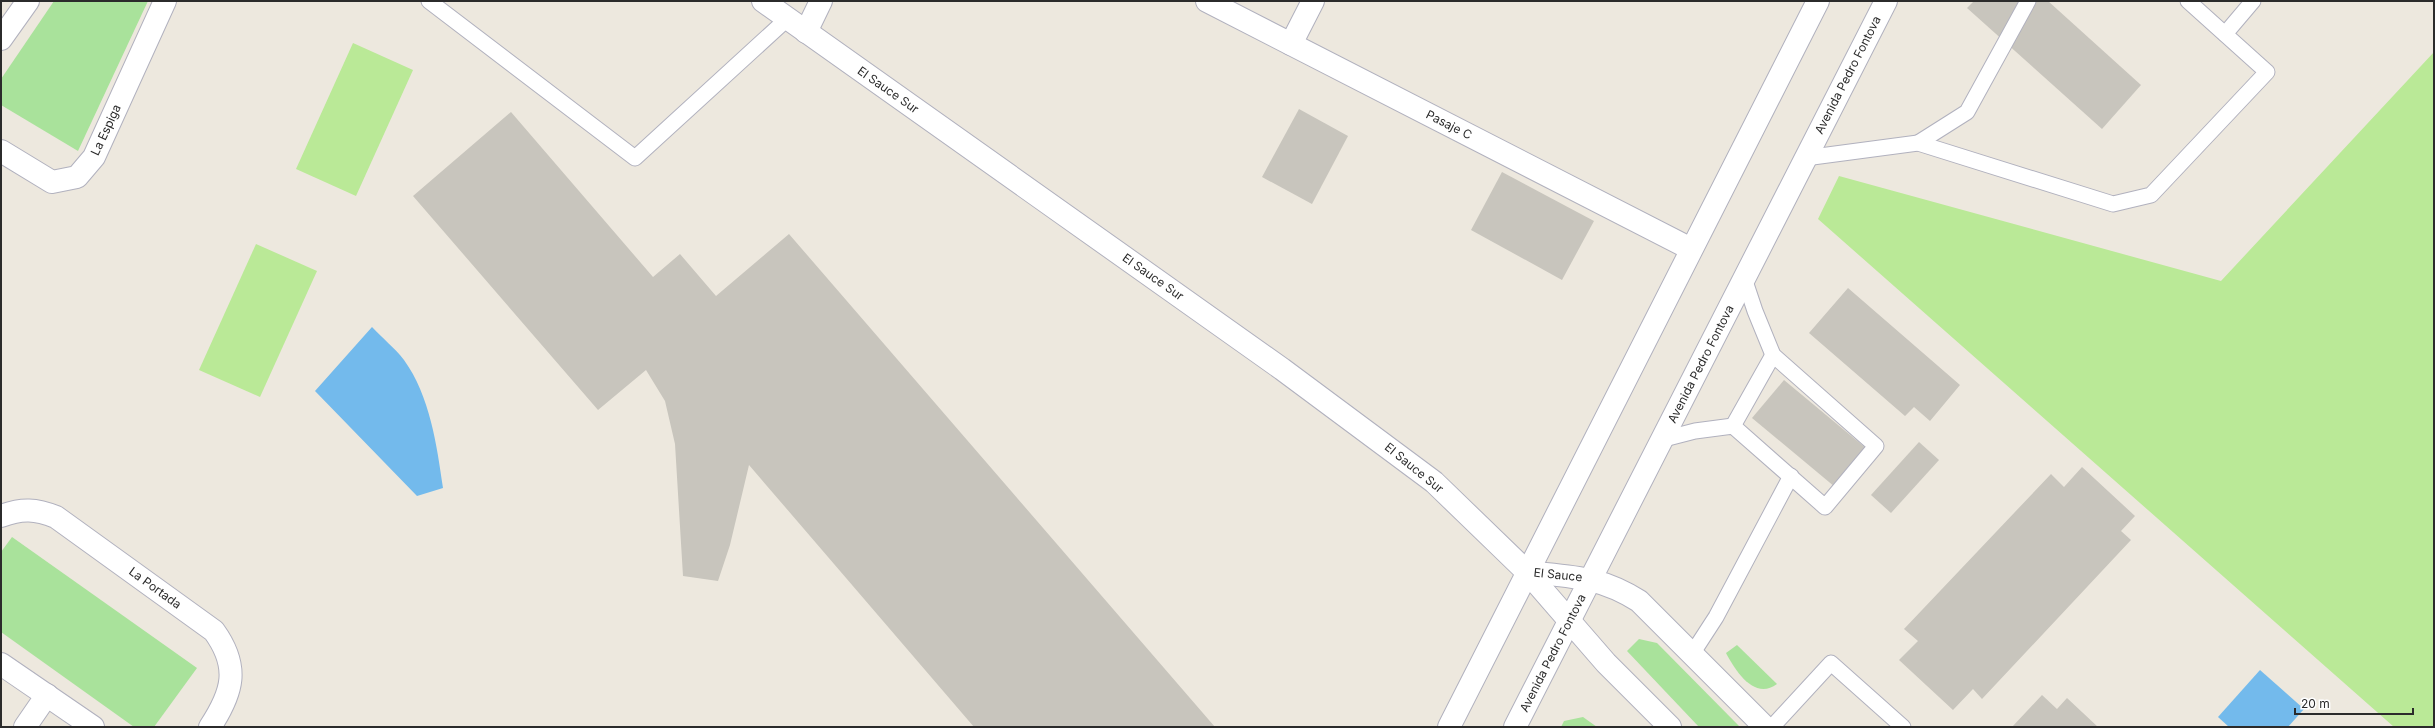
<svg xmlns="http://www.w3.org/2000/svg" width="2435" height="728" viewBox="0 0 2435 728" font-family="Inter,sans-serif">
	<style>
		.green { fill: #a9e29b }
		.pitch { fill: #bae997 }
		.water { fill: #73baec }
		.building { fill: #c8c5bd }
		.lines { fill: none; stroke-linecap: round; stroke-linejoin: round }
		.service-casing { stroke: #b1b1be; stroke-width: 17 }
		.minor-casing { stroke: #b1b1be; stroke-width: 24 }
		.tertiary-casing { stroke: #b1b1be; stroke-width: 24 }
		.service { stroke: #fff; stroke-width: 15 }
		.minor { stroke: #fff; stroke-width: 22 }
		.tertiary { stroke: #fff; stroke-width: 22 }
		.labels { text-anchor: middle; stroke-width: 3; stroke-linejoin: round; paint-order: stroke }
		.street-label { font-size: 12px; fill: #2b2b2b; stroke: #fff }
	</style>
	<rect width="100%" height="100%" fill="#ede8de"/>
	<!-- green -->
	<g class="green">
		<polygon points="54,1 148,1 78,151 1,105 1,79"/>
		<polygon points="12,537 197,668 154,727 134,727 1,632 1,552"/>
		<polygon points="1639,639 1657,643 1740,727 1699,727 1627,651"/>
		<path d="M1737 645 1777 684C1754 701 1735 670 1726 653Z"/>
		<polygon points="1583,717 1597,727 1561,727 1564,721"/>
	</g>
	<!-- pitch -->
	<g class="pitch">
		<polygon points="353,43 413,70 356,196 296,169"/>
		<polygon points="2434,52 2434,727 2394,727 1818,219 1839,176 2221,281"/>
		<polygon points="256,244 317,271 260,397 199,370"/>
	</g>
	<!-- water -->
	<g class="water">
		<path d="M372 327C382 338 395 348 404 360 430 396 437 446 443 488L417 496 315 391Z"/>
		<polygon points="2260,670 2304,709 2288,727 2229,727 2218,717"/>
	</g>
	<!-- building -->
	<g class="building">
		<polygon points="1974,1 2048,1 2141,85 2102,129 1967,8"/>
		<polygon points="1299,109 1348,136 1312,204 1262,177"/>
		<polygon points="511,112 653,277 680,254 716,296 789,234 1215,727 974,727 749,465 730,545 718,581 683,576 675,444 665,401 646,370 598,410 413,196"/>
		<polygon points="1502,172 1594,221 1562,280 1471,230"/>
		<polygon points="1848,288 1960,385 1930,421 1914,407 1905,416 1809,333"/>
		<polygon points="1784,380 1873,454 1841,492 1752,418"/>
		<polygon points="1919,442 1939,460 1891,513 1871,495"/>
		<polygon points="2082,467 2135,516 2121,531 2131,540 1982,699 1973,689 1953,710 1899,660 1918,641 1904,629 2051,474 2064,487"/>
		<polygon points="2042,695 2057,709 2067,698 2098,727 2012,727"/>
	</g>
	<g class="lines">
		<!-- service casing -->
		<g class="service-casing">
			<g id="service">
				<polyline points="429,1 635,158 787,19"/>
				<polyline points="2225,34 2253,1"/>
				<polyline points="1918,143 1967,112 2028,1"/>
				<polyline points="1805,158 1918,143 2113,204 2151,195 2267,72 2188,1"/>
				<polyline points="1733,426 1773,355"/>
				<polyline points="1664,439 1695,431 1733,426 1825,507 1876,446 1773,355 1755,311 1744,278"/>
				<polyline points="1692,654 1716,617 1791,476"/>
				<polyline points="1772,727 1831,663 1903,727"/>
			</g>
		</g>
		<!-- minor casing -->
		<g class="minor-casing">
			<g id="minor">
				<polyline points="1207,1 1691,249"/>
				<polyline points="806,32 821,1"/>
				<polyline points="1,39 28,1"/>
				<polyline points="1291,44 1313,1"/>
				<polyline points="1,151 52,182 77,177 94,157 165,1"/>
				<path d="M1 516C22 508 36 509 56 517L214 631C240 667 233 692 210 727"/>
				<polyline points="1,664 93,727"/>
				<polyline points="25,727 47,695"/>
			</g>
		</g>
		<!-- tertiary casing -->
		<g class="tertiary-casing">
			<g id="tertiary">
				<polyline points="763,1 1282,369 1434,482 1527,572 1606,663 1670,727"/>
				<path d="M1527 572C1573 577 1599 576 1639 601L1765 727"/>
				<polyline points="1449,727 1818,1"/>
				<polyline points="1515,727 1886,1"/>
			</g>
		</g>
		<!-- service -->
		<use href="#service" class="service"/>
		<!-- minor -->
		<use href="#minor" class="minor"/>
		<!-- tertiary -->
		<use href="#tertiary" class="tertiary"/>
	</g>
	<g class="labels">
		<!-- street labels -->
		<g class="street-label">
			<text transform="translate(1848 75) rotate(-63)" y="4">Avenida Pedro Fontova</text>
			<text transform="translate(888 90) rotate(35)" y="4">El Sauce Sur</text>
			<text transform="translate(1449 125) rotate(27)" y="4">Pasaje C</text>
			<text transform="translate(106 130) rotate(-65)" y="4">La Espiga</text>
			<text transform="translate(1153 277) rotate(35)" y="4">El Sauce Sur</text>
			<text transform="translate(1701 364) rotate(-63)" y="4">Avenida Pedro Fontova</text>
			<text transform="translate(1414 468) rotate(39)" y="4">El Sauce Sur</text>
			<text transform="translate(1558 575) rotate(6)" y="4">El Sauce</text>
			<text transform="translate(155 588) rotate(36)" y="4">La Portada</text>
			<text transform="translate(1553 653) rotate(-63)" y="4">Avenida Pedro Fontova</text>
		</g>
	</g>
	<!-- border -->
	<rect width="2435" height="728" fill="none" stroke="#2b2b2b" stroke-width="4"/>
	<!-- scale -->
	<path d="M2295 708v6h118v-6" fill="none" stroke="#2b2b2b" stroke-width="2"/>
	<text x="2301" y="708" font-size="12" fill="#2b2b2b" stroke="#ffffff" stroke-width="3" paint-order="stroke">20 m</text>
</svg>
